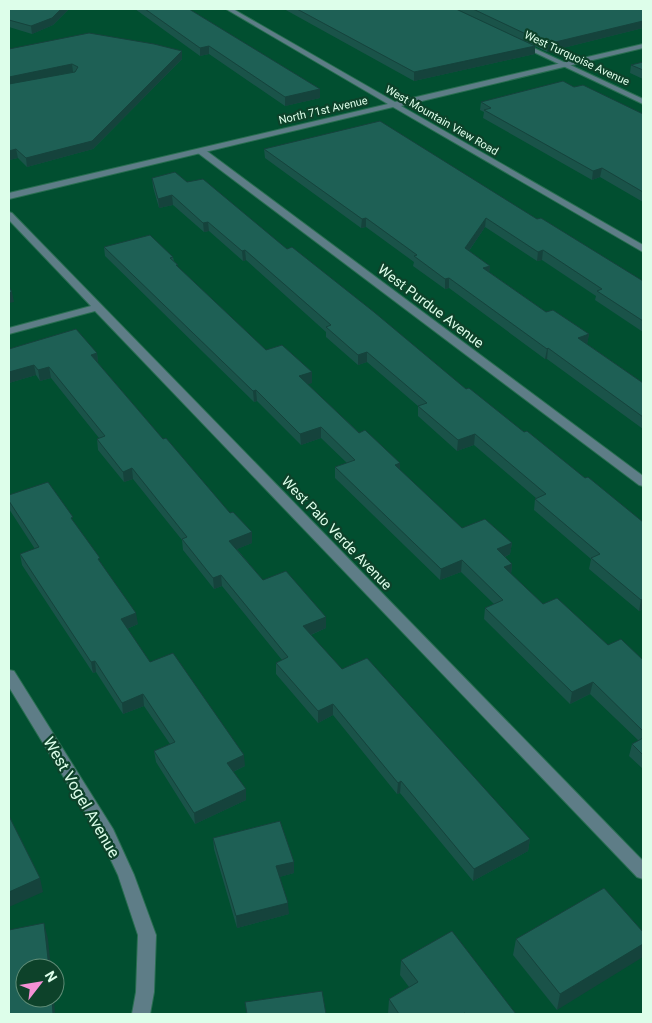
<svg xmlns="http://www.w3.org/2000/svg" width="652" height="1023" viewBox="0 0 652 1023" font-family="Roboto,sans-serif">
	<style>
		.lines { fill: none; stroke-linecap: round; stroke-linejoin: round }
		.minor-casing { stroke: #296e51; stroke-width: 2 }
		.tertiary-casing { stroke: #296e51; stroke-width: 2 }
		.minor { fill: #5e7d87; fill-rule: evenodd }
		.tertiary { fill: #5e7d87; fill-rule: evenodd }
		.wall { fill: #1a5349 }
		.shaded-wall { fill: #15433c }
		.building { fill: #1e6055; stroke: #15433c }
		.labels { text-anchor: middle; stroke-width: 4.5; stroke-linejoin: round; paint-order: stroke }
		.far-street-label { font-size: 11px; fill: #ddfeea; stroke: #0d422a }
		.street-label { font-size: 14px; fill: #ddfeea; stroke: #0d422a }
		.near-street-label { font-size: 16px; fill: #ddfeea; stroke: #0d422a }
	</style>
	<rect width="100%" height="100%" fill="#014f30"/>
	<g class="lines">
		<!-- minor casing -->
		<g class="minor-casing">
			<g id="minor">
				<polygon points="519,43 523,43 643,99 643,104 519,45"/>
				<polygon points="198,149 204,149 643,476 643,486 639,485 198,153"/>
				<polygon points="9,212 12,213 643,861 643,879 637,877 95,311 9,334 9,328 91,306 9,220"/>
				<polygon points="9,670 14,671 113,829 134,875 156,935 154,992 150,1014 132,1014 136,992 138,935 118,875 100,837 9,687"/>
			</g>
		</g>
		<!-- tertiary casing -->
		<g class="tertiary-casing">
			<polygon id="tertiary" points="226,9 233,9 395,102 643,44 643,48 401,106 643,245 643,252 393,107 9,199 9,193 388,104"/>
		</g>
		<!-- minor -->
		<use href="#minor" class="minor"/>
		<!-- tertiary -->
		<use href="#tertiary" class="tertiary"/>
	</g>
	<!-- wall -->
	<g class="wall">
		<polygon points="9,9 69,9 53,25 32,34 9,27"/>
		<polygon points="135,9 189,9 320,89 320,98 285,106 209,54 200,56"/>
		<polygon points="284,9 456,9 535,46 535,54 414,81"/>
		<polygon points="456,9 643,9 643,28 547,52"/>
		<polygon points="9,49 182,51 182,59 93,149 27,167 18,158 9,160"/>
		<polygon points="643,62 643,79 630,73 631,65"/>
		<polygon points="574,87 643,114 643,202 600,177 592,180 483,118 484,112 480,110 481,102"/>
		<polygon points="264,149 537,219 643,281 643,332 595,300 596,296 542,260 537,261 485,227 469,251 490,266 489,272 546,312 589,334 587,344 643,383 643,429 547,359 545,359 449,288 445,289 413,266 414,262 366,227 361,228 265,158"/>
		<polygon points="152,178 187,182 287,249 466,389 643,522 643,609 639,611 589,569 591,559 534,510 535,499 536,498 474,445 457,451 418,416 418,406 367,362 358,365 326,337 326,332 246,260 243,261 209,231 204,232 173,205 159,208 153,187"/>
		<polygon points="104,247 173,257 174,261 178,267 266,350 312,383 307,384 462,528 512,543 510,554 505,557 512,564 511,574 543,604 608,645 643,660 643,769 629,756 632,744 639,741 590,694 570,704 484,619 485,608 494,604 461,572 440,580 335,478 335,467 347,463 321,438 301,445 257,401 254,402 105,256"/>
		<polygon points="9,349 97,353 98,363 252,543 237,549 263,580 326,628 311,635 342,669 530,839 528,851 473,881 400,793 397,794 333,715 318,723 276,674 276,663 282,660 222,586 214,589 183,550 182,540 133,479 124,482 98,450 97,439 99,438 51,378 40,381 36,375 9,383"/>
		<polygon points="9,495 74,523 101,563 138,624 127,629 150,662 245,766 233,772 246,789 246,800 195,824 156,762 154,751 170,744 144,706 123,714 96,672 93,673 22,565 20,554 35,549 9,509"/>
		<polygon points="213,838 294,862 294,873 279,877 289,914 237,928 214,849"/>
		<polygon points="643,932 557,1010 513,955 516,939"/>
		<polygon points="401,960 516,1014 388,1014 389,999 409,987 400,975"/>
	</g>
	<!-- shaded-wall -->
	<g class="shaded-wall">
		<polygon points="61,9 69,9 53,25 32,34 31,26"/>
		<polygon points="643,21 643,28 547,52 547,44"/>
		<polygon points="209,46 209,54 200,56 200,48"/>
		<polygon points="535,46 535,54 414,81 414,72"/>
		<polygon points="182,51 182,59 93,149 27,167 26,158"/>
		<polygon points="72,64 73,72 9,85 9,77"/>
		<polygon points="320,89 320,98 285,106 285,97"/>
		<polygon points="16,149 18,158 9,160 9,151"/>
		<polygon points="602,168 600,177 592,180 593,171"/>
		<polygon points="172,195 173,205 159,208 158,199"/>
		<polygon points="366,218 366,227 361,228 362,219"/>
		<polygon points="486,218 485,227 464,258 465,248"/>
		<polygon points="208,222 209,231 204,232 203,223"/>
		<polygon points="245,250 246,260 243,261 242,251"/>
		<polygon points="543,250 542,260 537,261 538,252"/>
		<polygon points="490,266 489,275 483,268"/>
		<polygon points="449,278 449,288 445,289 445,279"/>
		<polygon points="12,292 14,302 9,303 9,293"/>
		<polygon points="589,334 587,345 578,338"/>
		<polygon points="548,348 547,359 545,359 547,349"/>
		<polygon points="367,352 367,362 358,365 358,355"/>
		<polygon points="97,353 98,363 91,355"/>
		<polygon points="34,365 36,375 9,383 9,372"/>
		<polygon points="49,367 51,378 40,381 38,370"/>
		<polygon points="312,372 312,383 299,387 299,376"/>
		<polygon points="256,390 257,401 254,402 253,391"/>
		<polygon points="321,427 321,438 301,445 300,434"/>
		<polygon points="475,434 474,445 457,451 458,440"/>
		<polygon points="400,463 400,474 395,465"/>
		<polygon points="132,468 133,479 124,482 123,472"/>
		<polygon points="252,532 252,543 230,552 229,541"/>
		<polygon points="512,543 510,554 496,561 497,549"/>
		<polygon points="462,560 461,572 440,580 441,569"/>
		<polygon points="512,564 511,575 504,567"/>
		<polygon points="221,575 222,586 214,589 213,578"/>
		<polygon points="643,599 643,609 639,611 641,600"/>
		<polygon points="136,613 138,624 122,631 121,619"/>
		<polygon points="326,617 326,628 303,638 303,626"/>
		<polygon points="95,661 96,672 93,673 91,662"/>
		<polygon points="593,682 590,694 570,704 572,692"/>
		<polygon points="143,694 144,706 123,714 122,703"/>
		<polygon points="333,704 333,715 318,723 318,711"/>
		<polygon points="244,755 245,766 228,774 227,763"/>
		<polygon points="401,781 400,793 397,794 398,783"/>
		<polygon points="246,789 246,800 195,824 194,813"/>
		<polygon points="530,839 528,851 473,881 474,869"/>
		<polygon points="294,862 294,873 276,878 276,866"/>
		<polygon points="40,878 43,892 9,907 9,892"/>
		<polygon points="288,903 289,914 237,928 236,916"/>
		<polygon points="44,923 48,939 51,968 49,968"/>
		<polygon points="643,944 643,957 557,1010 560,994"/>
		<polygon points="52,998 54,998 55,1014 53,1014"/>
	</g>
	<!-- building -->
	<g class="building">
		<polygon points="9,9 61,9 52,18 31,26 9,20"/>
		<polygon points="145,9 189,9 320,89 285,97 209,46 200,48"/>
		<polygon points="297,9 456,9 535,46 414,72"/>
		<polygon points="473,9 643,9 643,21 547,44"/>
		<polygon points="89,33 154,44 182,51 92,141 26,158 16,149 9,151 9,84 75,72 78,67 72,64 9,77 9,49"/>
		<polygon points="643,62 643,70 631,65"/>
		<polygon points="563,81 574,87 583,85 643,114 643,192 602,168 593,171 484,110 491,108 481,102"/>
		<polygon points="380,121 537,219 541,218 643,281 643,321 597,291 602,289 543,250 538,252 486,218 465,248 490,266 483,268 546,312 553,310 589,334 578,338 643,383 643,417 548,348 547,349 449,278 445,279 414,256 417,255 366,218 362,219 264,149"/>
		<polygon points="175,172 187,182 203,179 287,249 292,247 374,312 466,389 469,388 524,432 527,431 585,478 588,477 643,522 643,599 641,600 591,558 600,554 535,499 546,494 475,434 458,440 418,406 427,403 367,352 358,355 326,327 331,325 245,250 242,251 208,222 203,223 172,195 158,199 152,178"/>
		<polygon points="150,235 173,257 170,258 178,265 176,265 266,350 282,345 312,372 299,376 359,433 365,430 400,463 395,465 462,528 485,519 512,543 497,549 512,564 504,567 543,604 557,598 608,645 621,639 643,660 643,731 593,682 572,692 485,608 503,600 462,560 441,569 335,467 355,460 321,427 300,434 256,390 253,391 104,247"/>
		<polygon points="9,287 12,292 9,293"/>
		<polygon points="76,329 97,353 91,355 163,439 166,438 230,513 233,512 252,532 229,541 263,580 286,571 326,617 303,626 342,669 367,658 530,839 474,869 401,781 398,783 333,704 318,711 276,663 288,657 221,575 213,578 182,539 187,537 132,468 123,472 97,439 105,436 49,367 38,370 34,365 9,372 9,349"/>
		<polygon points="48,482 73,517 71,518 100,558 98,559 136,613 121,619 150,662 173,653 244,755 227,763 246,789 194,813 154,751 175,742 143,694 122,703 95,661 91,662 20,554 39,547 9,501 9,495"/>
		<polygon points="643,738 643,755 632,744"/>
		<polygon points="9,816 40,878 9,892"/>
		<polygon points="280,821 294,862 276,866 288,903 236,916 213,838"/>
		<polygon points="604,888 643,932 643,944 560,994 516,939"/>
		<polygon points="44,923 49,968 25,968 25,998 52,998 53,1014 9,1014 9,930"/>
		<polygon points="452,931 516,1014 466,1014 465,1013 462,1014 399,1014 389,999 418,982 401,960"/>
		<polygon points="322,991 326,1014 247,1014 245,1002"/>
	</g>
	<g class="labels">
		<!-- far-street labels -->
		<g class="far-street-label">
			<text transform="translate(577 58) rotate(25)" y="4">West Turquoise Avenue</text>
			<text transform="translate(323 110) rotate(-13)" y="4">North 71st Avenue</text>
			<text transform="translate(442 120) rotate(30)" y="4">West Mountain View Road</text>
		</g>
		<!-- street labels -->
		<g class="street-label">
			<text transform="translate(431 306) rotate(37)" y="5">West Purdue Avenue</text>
			<text transform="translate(337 533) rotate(46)" y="5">West Palo Verde Avenue</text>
		</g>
		<!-- near-street labels -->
		<g class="near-street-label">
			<text transform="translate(82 797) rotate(60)" y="6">West Vogel Avenue</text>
		</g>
	</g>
	<!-- border -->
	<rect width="652" height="1023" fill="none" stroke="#ddfeea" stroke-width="20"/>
	<!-- north arrow -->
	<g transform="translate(40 983) rotate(59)"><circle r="24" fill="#0d422a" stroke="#608d77"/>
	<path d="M0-4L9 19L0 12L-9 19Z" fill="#f391d5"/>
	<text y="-8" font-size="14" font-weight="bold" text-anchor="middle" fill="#ddfeea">N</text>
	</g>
</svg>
